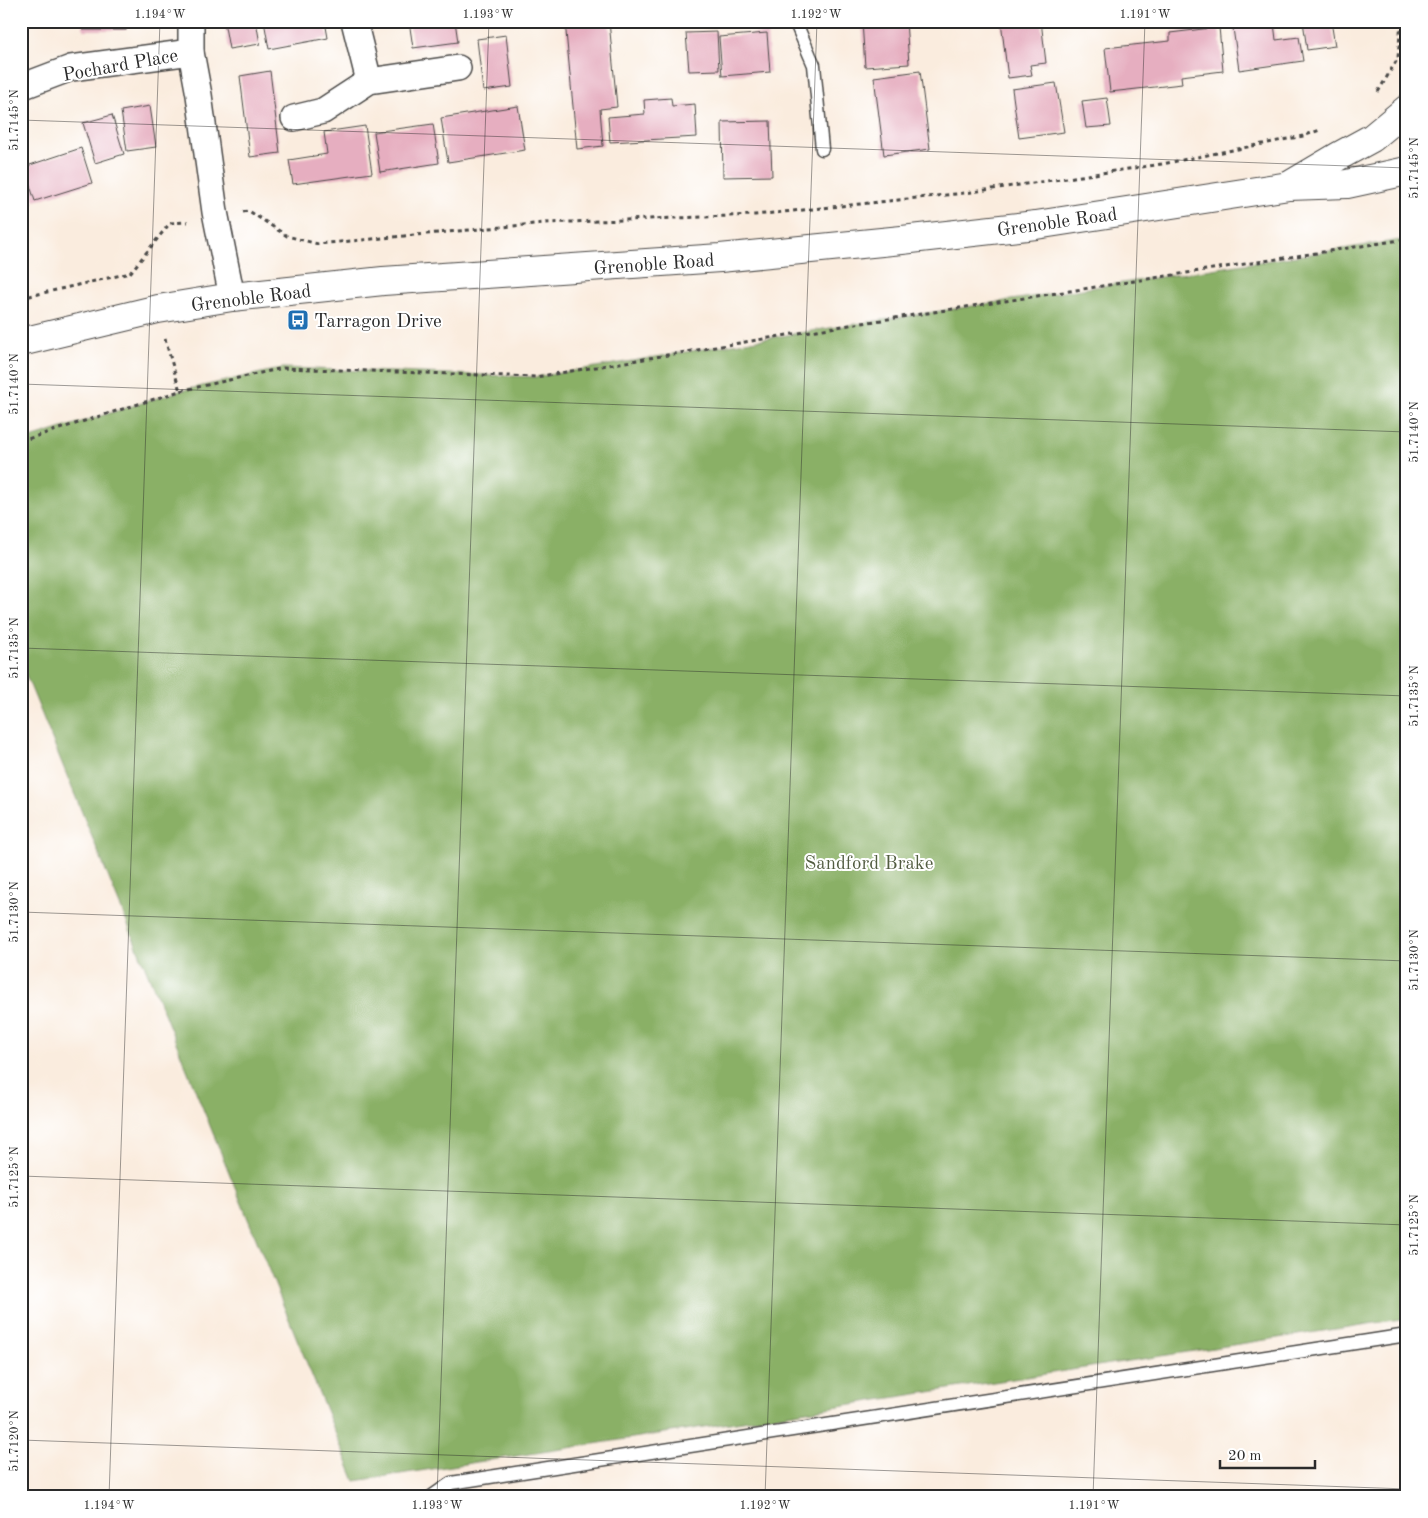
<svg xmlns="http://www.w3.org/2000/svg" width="1428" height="1518" viewBox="0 0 1428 1518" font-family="'Old Standard TT',serif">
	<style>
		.forest { fill: #8ab066; stroke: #5a6e48 }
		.building { fill: #e6aec0 }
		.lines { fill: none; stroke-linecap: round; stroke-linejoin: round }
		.service-casing { stroke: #4a4846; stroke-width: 15 }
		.minor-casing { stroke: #4a4846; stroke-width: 28 }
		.tertiary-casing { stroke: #4a4846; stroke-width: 30 }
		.path { stroke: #4a4846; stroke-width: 3; stroke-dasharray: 4 4; stroke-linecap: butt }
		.service { stroke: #fff; stroke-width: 12 }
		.minor { stroke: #fff; stroke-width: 25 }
		.tertiary { stroke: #fff; stroke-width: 28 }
		.ticks { fill: none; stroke: #2b2b2b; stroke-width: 1; stroke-opacity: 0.45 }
		.labels { text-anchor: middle; stroke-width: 4; stroke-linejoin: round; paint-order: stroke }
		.street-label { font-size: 19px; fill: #2b2b2b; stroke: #fff }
		.poi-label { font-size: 19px; fill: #2b2b2b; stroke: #fff; text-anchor: start }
		.park-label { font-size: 19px; fill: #525c41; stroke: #fff }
		.neatline { fill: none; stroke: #2b2b2b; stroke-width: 2 }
		.ticks-label { font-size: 12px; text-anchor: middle; fill: #2b2b2b }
	</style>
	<rect width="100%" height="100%" fill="#fff"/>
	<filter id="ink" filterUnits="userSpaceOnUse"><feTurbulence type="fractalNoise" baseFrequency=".02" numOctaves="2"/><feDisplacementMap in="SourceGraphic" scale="10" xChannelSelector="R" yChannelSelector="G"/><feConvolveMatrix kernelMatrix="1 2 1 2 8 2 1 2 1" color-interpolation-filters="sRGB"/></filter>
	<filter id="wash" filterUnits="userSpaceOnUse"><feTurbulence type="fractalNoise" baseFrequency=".0096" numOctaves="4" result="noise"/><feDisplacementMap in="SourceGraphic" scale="20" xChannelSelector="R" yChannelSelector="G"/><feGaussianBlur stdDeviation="1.12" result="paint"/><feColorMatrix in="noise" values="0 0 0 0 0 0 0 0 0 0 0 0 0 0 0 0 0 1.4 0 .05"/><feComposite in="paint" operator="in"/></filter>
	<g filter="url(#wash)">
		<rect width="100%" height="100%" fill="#faecde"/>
		<!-- forest -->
		<polygon class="forest" points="1407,239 1407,1318 355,1481 21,663 21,441 180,391 283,368 536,377 817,330"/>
		<g id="blocks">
			<!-- building -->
			<g class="building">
				<polygon points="21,21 39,21 21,28"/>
				<rect x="83" y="21" width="43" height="9"/>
				<polygon points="224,21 256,21 260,44 229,49"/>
				<polygon points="264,21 325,21 328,38 269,49"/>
				<polygon points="409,21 455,21 458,42 413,48"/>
				<polygon points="565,21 609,21 617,107 600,109 603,146 577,149"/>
				<polygon points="862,21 906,21 909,64 865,67"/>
				<polygon points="1001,21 1041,21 1046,63 1030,65 1032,75 1008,78"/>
				<polygon points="1303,21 1331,21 1335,46 1307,50"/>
				<polygon points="1274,23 1276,40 1299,37 1303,61 1239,70 1233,28"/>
				<polygon points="1219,27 1223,71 1181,76 1182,84 1110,92 1105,48 1170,41 1170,33"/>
				<polygon points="717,32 719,70 689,71 686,33"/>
				<polygon points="767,33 770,72 722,76 719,37"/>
				<polygon points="506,35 512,87 483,91 477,39"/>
				<polygon points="270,71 280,153 250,157 240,76"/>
				<polygon points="920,71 930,149 884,155 874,77"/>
				<polygon points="1056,83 1064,132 1019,138 1012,89"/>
				<polygon points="671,98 672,106 695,104 697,137 610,142 608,117 645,114 644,100"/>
				<polygon points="1107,98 1111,126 1086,128 1082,101"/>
				<polygon points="150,106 156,147 127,151 121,111"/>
				<polygon points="518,106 525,150 448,162 441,118"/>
				<polygon points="112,115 124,154 95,163 83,123"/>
				<polygon points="770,121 772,176 723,177 722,122"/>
				<polygon points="433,124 439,163 380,172 374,132"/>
				<polygon points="365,126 372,173 293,184 289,160 327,154 324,132"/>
				<polygon points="81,148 92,183 35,201 24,167"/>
				<polygon points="21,185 30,208 21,212"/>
			</g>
		</g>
	</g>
	<g filter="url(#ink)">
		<use href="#blocks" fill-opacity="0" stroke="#4a4846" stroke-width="1"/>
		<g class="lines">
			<!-- service casing -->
			<g class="service-casing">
				<g id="service">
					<polyline points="795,21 814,65 822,149"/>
					<polyline points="431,1497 451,1483 1407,1335"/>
				</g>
			</g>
			<!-- minor casing -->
			<g class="minor-casing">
				<g id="minor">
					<polyline points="191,21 191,52 199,95 215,212 232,297"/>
					<polyline points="354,21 369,81"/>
					<polyline points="21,87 71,68 191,52"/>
					<polyline points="294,118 323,111 369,81 458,68"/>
				</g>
			</g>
			<!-- tertiary casing -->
			<g class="tertiary-casing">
				<g id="tertiary">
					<polyline points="1290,185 1339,156 1372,138 1407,109"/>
					<polyline points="21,342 158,309 232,297 383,281 720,258 902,240 1036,225 1289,186 1347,184 1407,171"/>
				</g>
			</g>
			<!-- path -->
			<g class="path">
				<polyline points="1378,92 1398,58 1401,21"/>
				<polyline points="243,212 249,211 287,236 318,244 545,223 755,215 965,193 1162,164 1303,136 1320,130"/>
				<polyline points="21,298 130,273 170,223 188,222"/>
				<polyline points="165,339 180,391"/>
				<polyline points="21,441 180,391 283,368 536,377 817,330 1407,239"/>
			</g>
			<!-- service -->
			<use href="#service" class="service"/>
			<!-- minor -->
			<use href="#minor" class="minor"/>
			<!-- tertiary -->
			<use href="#tertiary" class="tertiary"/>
		</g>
	</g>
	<!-- ticks -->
	<path class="ticks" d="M21 120 1407 168M21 384 1407 432M21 648 1407 696M21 912 1407 961M21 1176 1407 1225M21 1440 1407 1489M109 1497 160 21M437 1497 489 21M765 1497 817 21M1093 1497 1145 21"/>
	<!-- icons -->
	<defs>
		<g id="bus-square" transform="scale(1.125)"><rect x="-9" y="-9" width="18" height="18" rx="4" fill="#1f6fb2" stroke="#fff"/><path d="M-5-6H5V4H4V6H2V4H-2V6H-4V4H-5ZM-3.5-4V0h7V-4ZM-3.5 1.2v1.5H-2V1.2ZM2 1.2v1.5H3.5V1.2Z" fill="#fff"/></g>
	</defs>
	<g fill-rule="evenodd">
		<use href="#bus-square" x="298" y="320"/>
	</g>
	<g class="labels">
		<!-- street labels -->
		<g class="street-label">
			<text transform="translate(120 64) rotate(-10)" y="7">Pochard Place</text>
			<text transform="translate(1057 221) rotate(-8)" y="7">Grenoble Road</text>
			<text transform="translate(654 263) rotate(-4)" y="7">Grenoble Road</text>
			<text transform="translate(251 297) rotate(-7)" y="7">Grenoble Road</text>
		</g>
		<!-- poi labels -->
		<g class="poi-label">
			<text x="314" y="327">Tarragon Drive</text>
		</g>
		<!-- park labels -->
		<g class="park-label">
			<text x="869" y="869">Sandford Brake</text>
		</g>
	</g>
	<!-- margin -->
	<rect width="1428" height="1518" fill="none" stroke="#fff" stroke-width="55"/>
	<!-- scale -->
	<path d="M1220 1460v8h95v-8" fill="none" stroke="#2b2b2b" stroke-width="2.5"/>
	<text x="1228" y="1460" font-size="15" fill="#2b2b2b" stroke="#ffffff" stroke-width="4" paint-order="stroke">20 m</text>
	<rect x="28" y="28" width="1372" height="1462" class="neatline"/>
	<g class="ticks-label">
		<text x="160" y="18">1.194°W</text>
		<text x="488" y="18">1.193°W</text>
		<text x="816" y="18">1.192°W</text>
		<text x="1145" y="18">1.191°W</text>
		<text transform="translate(14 120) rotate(-90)" y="4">51.7145°N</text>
		<text transform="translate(1414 168) rotate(-90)" y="4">51.7145°N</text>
		<text transform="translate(14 384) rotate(-90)" y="4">51.7140°N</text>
		<text transform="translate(1414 432) rotate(-90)" y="4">51.7140°N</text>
		<text transform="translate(14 648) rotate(-90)" y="4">51.7135°N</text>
		<text transform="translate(1414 696) rotate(-90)" y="4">51.7135°N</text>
		<text transform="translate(14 912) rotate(-90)" y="4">51.7130°N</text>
		<text transform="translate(1414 960) rotate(-90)" y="4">51.7130°N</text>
		<text transform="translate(14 1177) rotate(-90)" y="4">51.7125°N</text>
		<text transform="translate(1414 1225) rotate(-90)" y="4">51.7125°N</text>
		<text transform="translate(14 1441) rotate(-90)" y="4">51.7120°N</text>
		<text x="109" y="1509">1.194°W</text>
		<text x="437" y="1509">1.193°W</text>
		<text x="765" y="1509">1.192°W</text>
		<text x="1094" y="1509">1.191°W</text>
	</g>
</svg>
